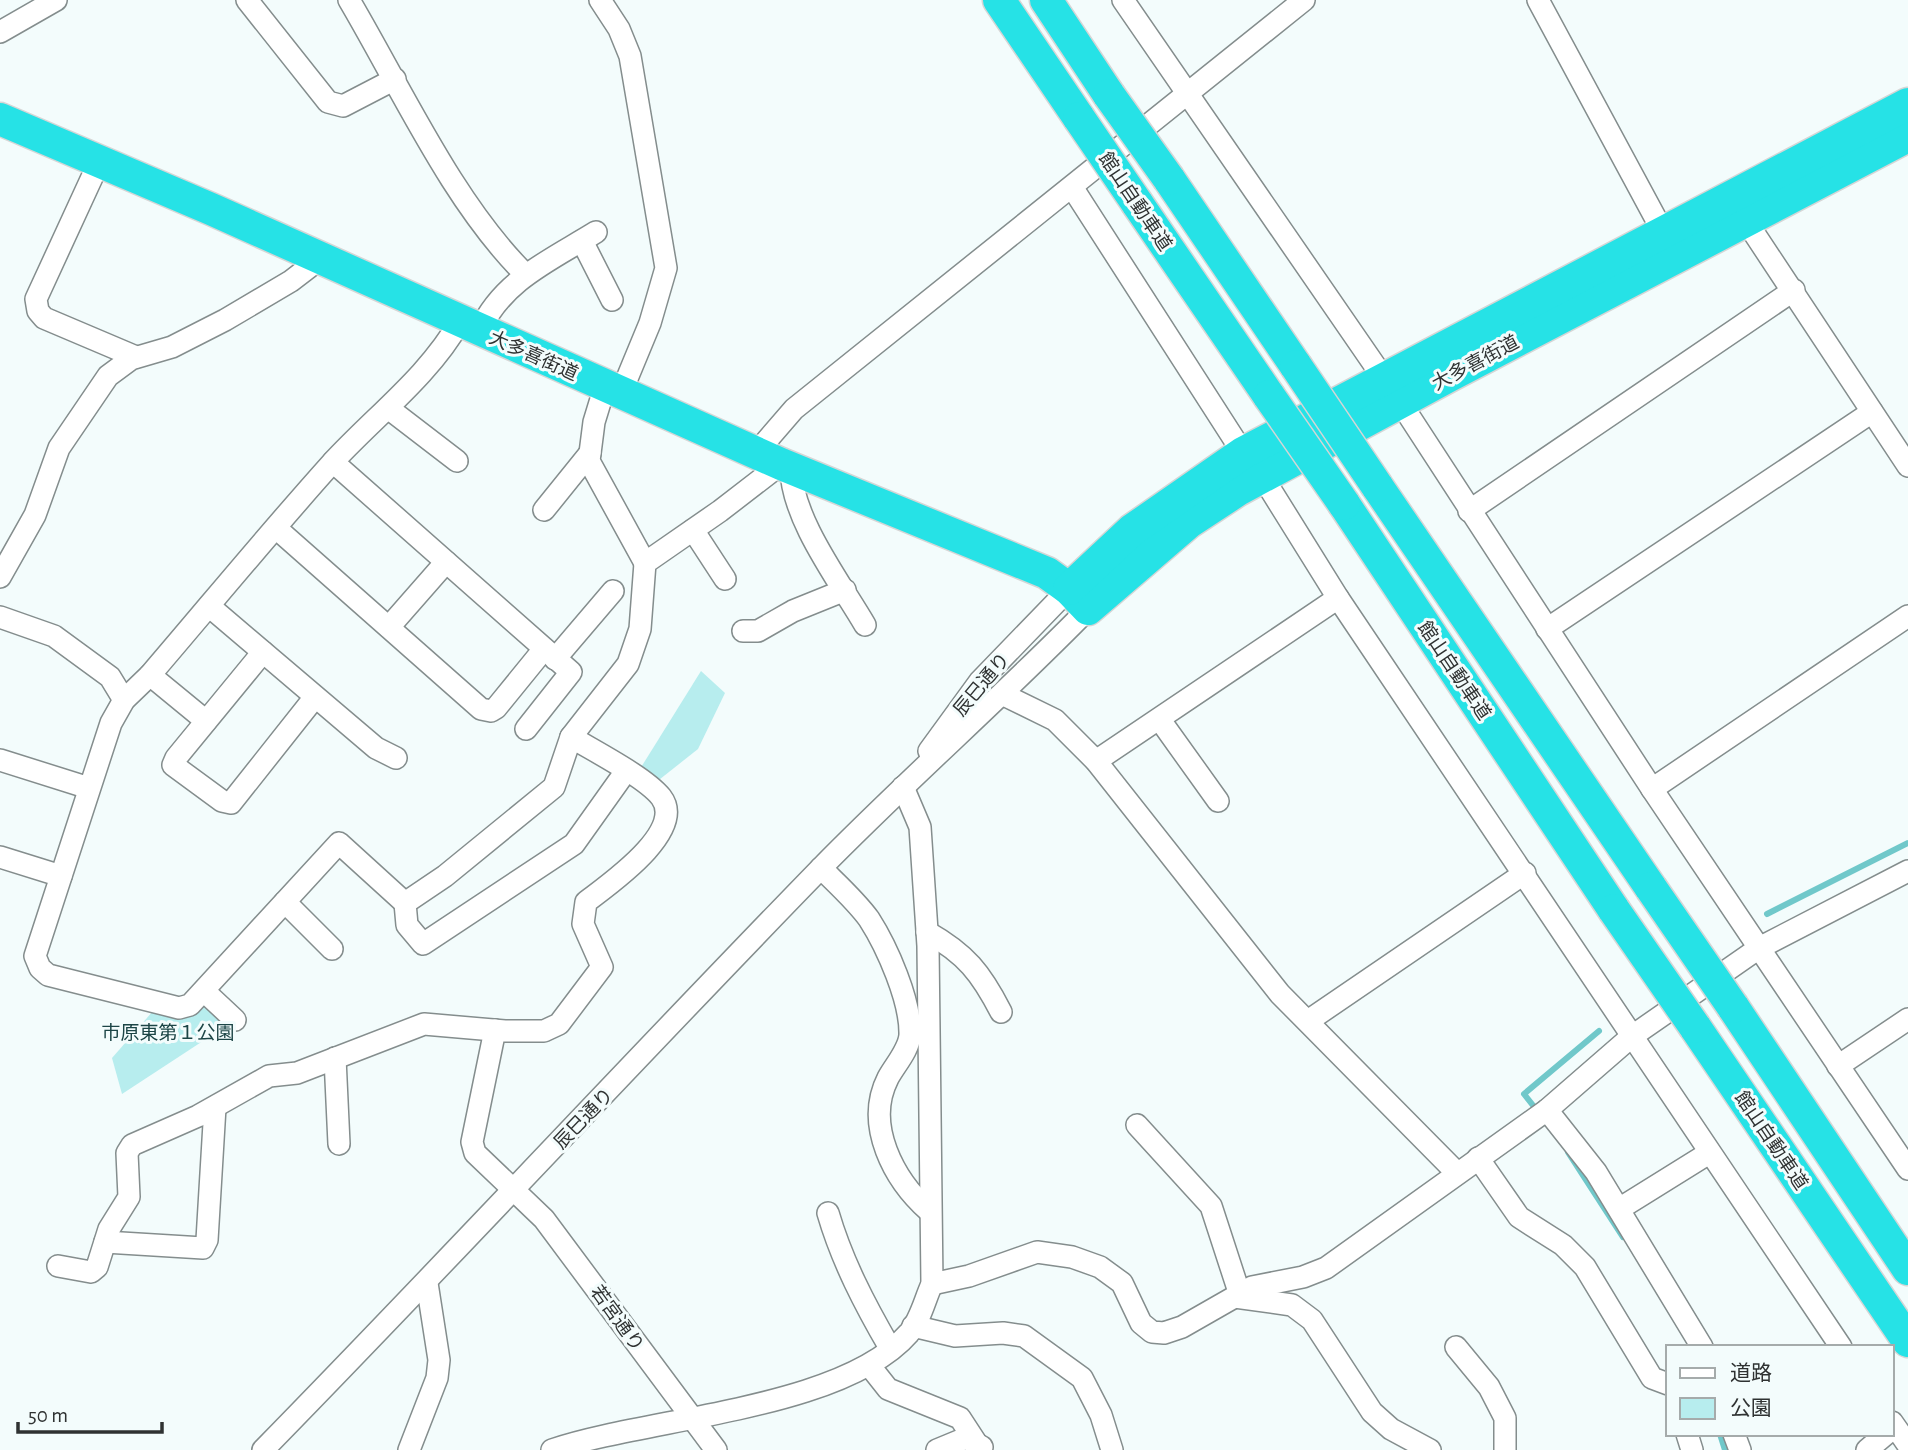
<svg xmlns="http://www.w3.org/2000/svg" width="1908" height="1450" viewBox="0 0 1908 1450" font-family="'Alegreya Sans','Noto Sans JP',sans-serif">
	<style>
		.green { fill: #b7edee }
		.lines { fill: none; stroke-linecap: round; stroke-linejoin: round }
		.stream { stroke: #70c8ca; stroke-width: 6 }
		.minor-casing { stroke: #848d8d; stroke-width: 24 }
		.highway-casing { stroke: #d5d6d6; stroke-width: 35 }
		.minor { stroke: #fff; stroke-width: 21 }
		.highway { stroke: #26e2e6; stroke-width: 32 }
		.highway-bridge-casing { stroke: #d5d6d6; stroke-width: 35; stroke-linecap: butt }
		.highway-bridge { stroke: #26e2e6; stroke-width: 32 }
		.labels { text-anchor: middle; stroke-width: 6; stroke-linejoin: round; paint-order: stroke }
		.street-label { font-size: 19px; fill: #2f3232; stroke: #f3fcfc }
		.park-label { font-size: 19px; fill: #1c4546; stroke: #f3fcfc }
	</style>
	<rect width="100%" height="100%" fill="#f3fcfc"/>
	<!-- green -->
	<g class="green">
		<polygon points="701,671 725,693 698,749 650,787 635,777"/>
		<polygon points="204,991 235,1020 122,1094 112,1058 160,1003"/>
	</g>
	<g class="lines">
		<!-- stream -->
		<g class="stream">
			<polyline points="1767,914 1908,843"/>
			<polyline points="1539,1113 1524,1094 1599,1031"/>
			<polyline points="1568,1152 1623,1237"/>
			<polyline points="1720,1434 1725,1450"/>
		</g>
		<!-- minor casing -->
		<g class="minor-casing">
			<g id="minor">
				<polyline points="247,0 328,102 343,106 395,79"/>
				<path d="M349 0C401 88 453 203 525 274"/>
				<polyline points="600,0 619,29 630,56 666,268 650,323 621,393"/>
				<polyline points="1123,0 1400,402 1652,789 1908,1169"/>
				<polyline points="1538,0 1663,232"/>
				<polyline points="0,32 56,0"/>
				<polyline points="100,160 36,299 38,311 44,318 136,357"/>
				<polyline points="1072,187 1243,453"/>
				<polyline points="1746,221 1908,466"/>
				<polyline points="582,241 612,300"/>
				<path d="M460 321C429 376 374 417 331 464 269 533 210 605 150 675L124 700 111 723 35 956 40 968 48 975 179 1008 190 1005 339 843 405 903 445 876 554 787 571 737 628 664 640 629 645 563 720 511 781 464"/>
				<path d="M480 330C503 280 551 260 596 232"/>
				<polyline points="605,386 594,422 589,461 645,563"/>
				<polyline points="388,408 457,461"/>
				<polyline points="756,453 794,409 1304,0"/>
				<polyline points="333,462 571,672 526,729"/>
				<path d="M791 468C791 518 840 582 865 625"/>
				<polyline points="1262,476 1338,598 1841,1347"/>
				<polyline points="544,510 590,453"/>
				<polyline points="1469,511 1794,290"/>
				<polyline points="276,528 481,709 491,711 496,708 544,649"/>
				<polyline points="693,530 725,579"/>
				<polyline points="0,577 35,515 59,448 108,376 131,359 172,347 225,320 291,281 321,258"/>
				<polyline points="209,606 376,748 396,758"/>
				<polyline points="0,617 54,636 110,677 124,700"/>
				<polyline points="389,627 446,562"/>
				<polyline points="1547,629 1872,412"/>
				<polyline points="743,631 758,631 793,611 845,590"/>
				<polyline points="263,652 176,758 173,765 222,801 231,803 315,697"/>
				<polyline points="555,659 613,591"/>
				<polyline points="150,675 206,721"/>
				<polyline points="1004,695 1055,720 1096,761 1280,994 1457,1173"/>
				<polyline points="1160,720 1218,801"/>
				<polyline points="929,751 980,681 1069,589"/>
				<polyline points="0,760 89,788"/>
				<polyline points="1096,761 1338,598"/>
				<polyline points="1652,789 1908,616"/>
				<polyline points="0,857 61,876"/>
				<path d="M821 868C837 884 856 901 869 919 887 947 911 1001 910 1035 909 1050 895 1065 888 1078 864 1125 894 1180 929 1211"/>
				<polyline points="285,902 332,949"/>
				<polyline points="405,903 407,925 423,944 574,844 626,771"/>
				<path d="M927 932C966 954 981 973 1001 1012"/>
				<polyline points="204,991 235,1020"/>
				<polyline points="1308,1021 1525,873"/>
				<polyline points="495,1030 472,1142 475,1153 544,1219 716,1450"/>
				<polyline points="335,1058 339,1144"/>
				<polyline points="1838,1066 1908,1019"/>
				<polyline points="1547,1110 1596,1172 1702,1347"/>
				<polyline points="1137,1125 1211,1206 1240,1295"/>
				<polyline points="1478,1158 1519,1217 1563,1245 1585,1267 1652,1378 1668,1384"/>
				<polyline points="1619,1209 1709,1153"/>
				<path d="M828 1213C842 1261 865 1305 890 1348"/>
				<polyline points="105,1242 203,1248 207,1240 215,1107"/>
				<path d="M58 1266 91 1272 97 1267 109 1229 129 1197 127 1153 132 1145 198 1116 269 1076 297 1073 424 1024 505 1031H544L559 1024 602 967 583 924 586 902C608 885 687 831 661 797 645 777 594 751 571 737"/>
				<polyline points="932,1284 969,1276 1037,1252 1072,1257 1100,1267 1122,1283 1141,1323 1152,1332 1164,1333 1182,1327 1252,1287 1303,1277 1326,1268 1547,1110 1631,1037 1759,948 1908,871"/>
				<polyline points="1235,1297 1292,1305 1312,1320 1372,1412 1391,1429 1430,1450"/>
				<polyline points="913,1326 955,1336 1003,1333 1024,1336 1082,1378 1101,1415 1112,1450"/>
				<polyline points="1456,1347 1489,1387 1505,1418 1505,1450"/>
				<polyline points="869,1365 888,1389 960,1418 975,1441"/>
				<polyline points="1892,1422 1908,1445"/>
				<polyline points="1687,1434 1692,1450"/>
				<polyline points="1734,1434 1740,1450"/>
				<path d="M263 1450C451 1258 633 1061 820 869 907 780 1001 698 1088 609"/>
				<polyline points="409,1450 437,1378 439,1360 427,1283"/>
				<path d="M552 1450C649 1417 842 1410 909 1333 920 1321 925 1299 932 1284L928 946 920 827 903 787"/>
				<polyline points="937,1450 966,1438 982,1447"/>
				<polyline points="1867,1450 1886,1434"/>
			</g>
		</g>
		<!-- highway casing -->
		<g class="highway-casing">
			<g id="highway">
				<polyline points="999,0 1079,118"/>
				<polyline points="1046,0 1109,95"/>
				<polyline points="0,119 211,209 781,464 1047,573 1069,589 1088,609 1188,523 1238,490 1449,376 1908,136"/>
				<polyline points="1169,179 1296,366"/>
				<polyline points="1137,203 1269,396"/>
				<polyline points="1377,486 1651,888"/>
				<polyline points="1344,504 1614,910"/>
				<polyline points="1069,589 1132,530 1243,453 1908,104"/>
				<polyline points="1733,1007 1908,1269"/>
				<polyline points="1695,1027 1908,1341"/>
			</g>
		</g>
		<!-- minor -->
		<use href="#minor" class="minor"/>
		<!-- highway -->
		<use href="#highway" class="highway"/>
		<!-- highway-bridge casing -->
		<g class="highway-bridge-casing">
			<g id="highway-bridge">
				<polyline points="1109,95 1169,179"/>
				<polyline points="1079,118 1137,203"/>
				<polyline points="1296,366 1377,486"/>
				<polyline points="1269,396 1344,504"/>
				<polyline points="1651,888 1733,1007"/>
				<polyline points="1614,910 1695,1027"/>
			</g>
		</g>
		<!-- highway-bridge -->
		<use href="#highway-bridge" class="highway-bridge"/>
	</g>
	<g class="labels">
		<!-- street labels -->
		<g class="street-label">
			<text transform="translate(1136 201) rotate(56)" y="7">館山自動車道</text>
			<text transform="translate(534 355) rotate(24)" y="7">大多喜街道</text>
			<text transform="translate(1475 362) rotate(-28)" y="7">大多喜街道</text>
			<text transform="translate(1455 670) rotate(56)" y="7">館山自動車道</text>
			<text transform="translate(981 684) rotate(-50)" y="7">辰巳通り</text>
			<text transform="translate(583 1118) rotate(-46)" y="7">辰巳通り</text>
			<text transform="translate(1772 1140) rotate(56)" y="7">館山自動車道</text>
			<text transform="translate(618 1318) rotate(54)" y="7">若宮通り</text>
		</g>
		<!-- park labels -->
		<g class="park-label">
			<text x="168" y="1039">市原東第１公園</text>
		</g>
	</g>
	<!-- legend -->
	<rect x="1666" y="1345" width="228" height="91" fill="#f3fcfc" stroke="#a5abab" stroke-width="2"/>
	<rect x="1680" y="1368" width="35" height="10" fill="#ffffff" stroke="#a5abab" stroke-width="2"/>
	<text x="1730" y="1380" font-size="21" fill="#2f3232">道路</text>
	<rect x="1680" y="1398" width="35" height="21" fill="#b7edee" stroke="#a5abab" stroke-width="2"/>
	<text x="1730" y="1415" font-size="21" fill="#2f3232">公園</text>
	<!-- scale -->
	<path d="M18 1422v10h144v-10" fill="none" stroke="#2f3232" stroke-width="3.5"/>
	<text x="28" y="1422" font-size="21" fill="#2f3232" stroke="#f3fcfc" stroke-width="5" paint-order="stroke">50 m</text>
</svg>
